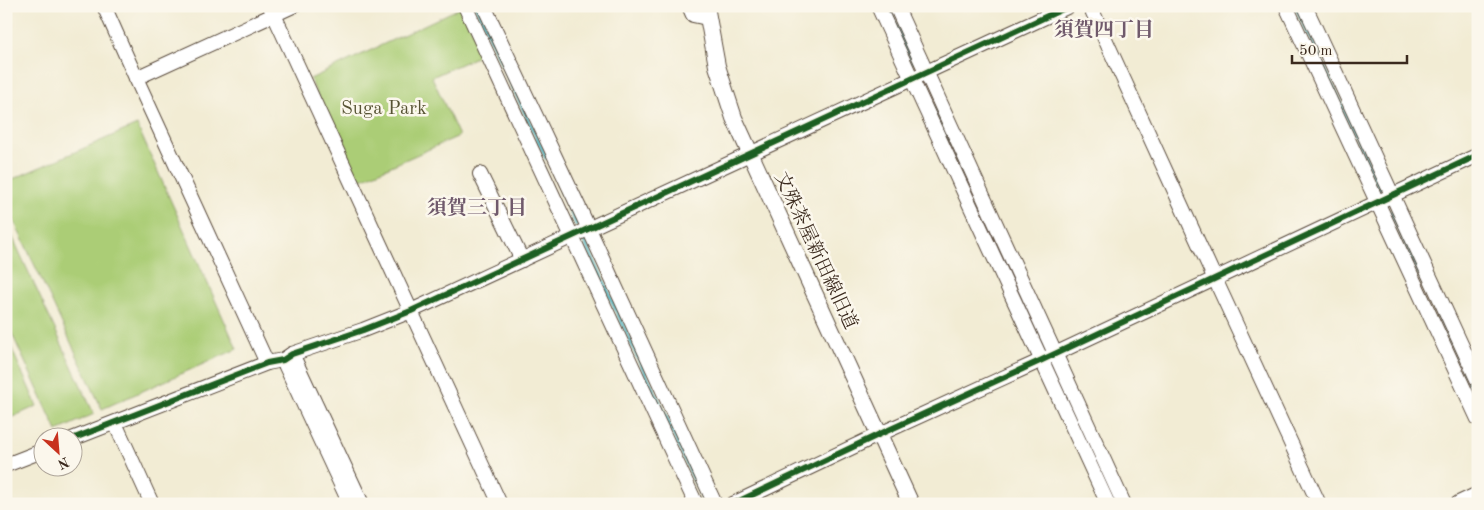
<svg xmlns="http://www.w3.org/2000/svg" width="1484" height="510" viewBox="0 0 1484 510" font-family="'Old Standard TT','Noto Serif JP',serif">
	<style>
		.green { fill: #abcd76; stroke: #737c4a }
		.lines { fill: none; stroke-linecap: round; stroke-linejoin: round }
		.stream { stroke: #51bdcb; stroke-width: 4.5 }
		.minor-casing { stroke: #564739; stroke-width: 16 }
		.tertiary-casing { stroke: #564739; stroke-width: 18 }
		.minor { stroke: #fff; stroke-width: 14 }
		.tertiary { stroke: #fff; stroke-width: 16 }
		.cycleway-casing { stroke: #fbf7ec; stroke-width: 9 }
		.cycleway { stroke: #1b5e20; stroke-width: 6 }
		.labels { text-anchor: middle; stroke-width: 5; stroke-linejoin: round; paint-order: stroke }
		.park-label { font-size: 19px; fill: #575334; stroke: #fbf7ec }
		.street-label { font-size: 19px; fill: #3b2a1e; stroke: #fbf7ec }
		.neighbourhood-label { font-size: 20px; font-weight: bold; fill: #705a6c; stroke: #fbf7ec }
	</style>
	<rect width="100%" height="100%" fill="#fbf7ec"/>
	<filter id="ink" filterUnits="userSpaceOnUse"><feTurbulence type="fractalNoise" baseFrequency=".02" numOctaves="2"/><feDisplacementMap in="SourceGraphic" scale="10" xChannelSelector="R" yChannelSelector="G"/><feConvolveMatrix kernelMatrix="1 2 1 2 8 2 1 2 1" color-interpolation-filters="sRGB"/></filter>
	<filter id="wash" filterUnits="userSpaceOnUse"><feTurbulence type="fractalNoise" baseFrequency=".0096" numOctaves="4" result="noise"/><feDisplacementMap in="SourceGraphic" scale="20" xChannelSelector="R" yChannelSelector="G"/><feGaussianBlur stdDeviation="1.12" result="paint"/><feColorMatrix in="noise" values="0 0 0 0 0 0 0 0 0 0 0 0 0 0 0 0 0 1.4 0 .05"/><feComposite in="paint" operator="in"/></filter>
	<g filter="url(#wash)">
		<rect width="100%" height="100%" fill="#f2ecd4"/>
		<!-- green -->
		<g class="green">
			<polygon points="462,7 483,54 432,77 459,136 355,182 310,79"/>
			<polygon points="137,125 237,349 102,409 6,204 6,182"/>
			<polygon points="6,223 94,414 57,431 6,321"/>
			<polygon points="6,336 37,406 6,420"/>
		</g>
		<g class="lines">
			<!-- stream -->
			<g class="stream">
				<polyline points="476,6 546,157"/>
				<polyline points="887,6 913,62"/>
				<polyline points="1296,6 1380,189"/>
				<polyline points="925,90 1042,343"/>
				<polyline points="562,191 577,225"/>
				<polyline points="1391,212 1478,401"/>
				<polyline points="584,240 706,504"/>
				<polyline points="1053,368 1109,487"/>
			</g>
		</g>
	</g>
	<g filter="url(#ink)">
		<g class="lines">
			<!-- minor casing -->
			<g class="minor-casing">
				<g id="minor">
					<polyline points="104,6 136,78 267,363"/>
					<polyline points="270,6 500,504"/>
					<polyline points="465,6 696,504"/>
					<polyline points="484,6 589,229 715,504"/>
					<polyline points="689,6 693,15 707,18"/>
					<polyline points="878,6 1108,504"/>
					<polyline points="896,6 1124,504"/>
					<polyline points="1090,6 1215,279 1319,504"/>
					<polyline points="1286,6 1478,419"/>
					<polyline points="1305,6 1478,381"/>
					<polyline points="136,78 293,6"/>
					<polyline points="480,174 522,260"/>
					<polyline points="292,354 362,504"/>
					<polyline points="283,360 350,504"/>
					<polyline points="115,423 152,504"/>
					<polyline points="72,439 267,363 283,360 292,354 363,330 411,311 1069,6"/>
					<polyline points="6,465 42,451"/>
					<polyline points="733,504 880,434 1042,360 1478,155"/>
				</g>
			</g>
			<!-- tertiary casing -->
			<g class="tertiary-casing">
				<g id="tertiary">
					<polyline points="706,6 717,66 734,118 911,504"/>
					<polyline points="1459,504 1478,495"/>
				</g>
			</g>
			<!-- minor -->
			<use href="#minor" class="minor"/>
			<!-- tertiary -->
			<use href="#tertiary" class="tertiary"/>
			<!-- cycleway casing -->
			<g class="cycleway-casing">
				<g id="cycleway">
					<polyline points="72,439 267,363 283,360 292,354 363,330 411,311 1069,6"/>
					<polyline points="733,504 880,434 1042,360 1478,155"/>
				</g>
			</g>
			<!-- cycleway -->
			<use href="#cycleway" class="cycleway"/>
		</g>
	</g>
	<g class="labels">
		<!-- park labels -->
		<g class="park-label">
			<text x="384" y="114">Suga Park</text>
		</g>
		<!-- street labels -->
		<g class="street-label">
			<text transform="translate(817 250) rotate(65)" y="7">文殊茶屋新田線旧道</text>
		</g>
		<!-- neighbourhood labels -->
		<g class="neighbourhood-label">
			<text x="1104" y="36">須賀四丁目</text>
			<text x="477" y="214">須賀三丁目</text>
		</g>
	</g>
	<!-- margin -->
	<rect width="1484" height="510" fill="none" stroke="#fbf7ec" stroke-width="25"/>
	<!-- north arrow -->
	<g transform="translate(58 452) rotate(154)"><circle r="24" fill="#fbf7ec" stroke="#aea59a"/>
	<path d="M0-4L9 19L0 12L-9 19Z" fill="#c8321e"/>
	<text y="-8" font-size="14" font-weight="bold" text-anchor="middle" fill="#3b2a1e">N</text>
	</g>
	<!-- scale -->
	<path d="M1292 55v8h115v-8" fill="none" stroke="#3b2a1e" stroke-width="2.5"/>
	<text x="1299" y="55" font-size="15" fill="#3b2a1e" stroke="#fbf7ec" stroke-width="4" paint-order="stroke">50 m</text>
</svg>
